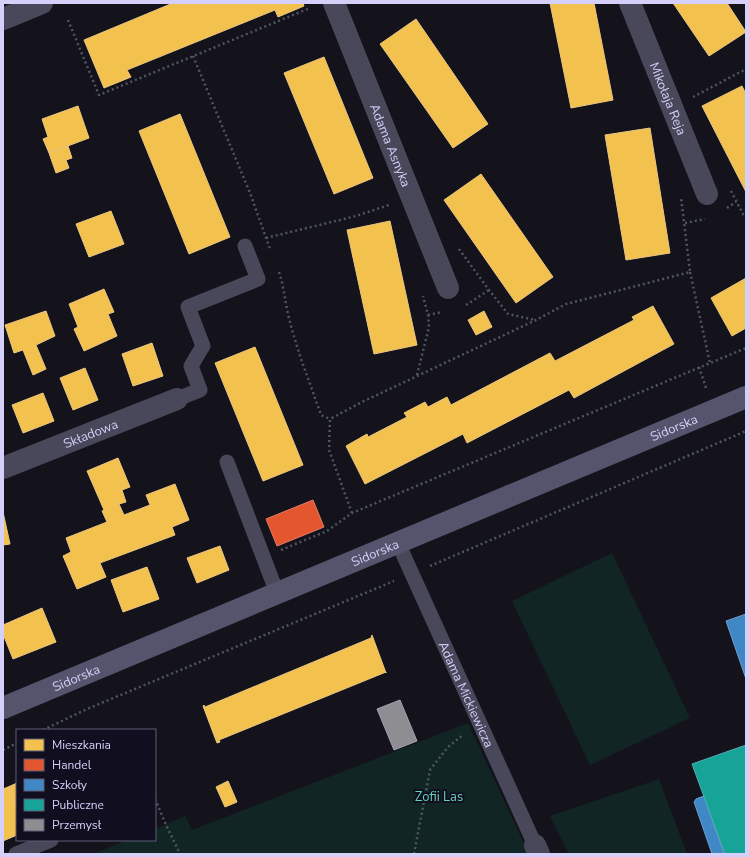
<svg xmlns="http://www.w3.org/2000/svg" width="749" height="857" viewBox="0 0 749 857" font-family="'Nunito Sans',sans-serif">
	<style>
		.green { fill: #122525 }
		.homes { fill: #f2c14e; stroke: #e9c682 }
		.shops { fill: #e4572e; stroke: #e07b6b }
		.schools { fill: #3f88c5; stroke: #6c9ed5 }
		.public { fill: #17a398; stroke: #50b0b5 }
		.industry { fill: #8d8d92; stroke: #a3a1b1 }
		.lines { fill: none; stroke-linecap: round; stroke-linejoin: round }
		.path { stroke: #4b5863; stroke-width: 2.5; stroke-dasharray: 2 3; stroke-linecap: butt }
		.lane { stroke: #49485b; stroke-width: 15 }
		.street { stroke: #49485b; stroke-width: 22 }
		.secondary { stroke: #55546d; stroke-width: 22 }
		.labels { text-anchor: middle; stroke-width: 4; stroke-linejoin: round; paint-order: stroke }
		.street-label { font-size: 13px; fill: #d5d0fa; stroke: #110e1f }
		.park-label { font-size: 13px; fill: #64d3b7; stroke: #110e1f }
	</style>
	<rect width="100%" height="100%" fill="#14121b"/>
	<!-- green -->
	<g class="green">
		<polygon points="612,553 690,718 590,765 512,601"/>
		<polygon points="468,723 529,854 93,854 127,840 155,840 155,829 185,816 192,830"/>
		<polygon points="659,779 687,854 569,854 550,816"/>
	</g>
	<!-- homes -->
	<g class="homes">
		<polygon points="173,3 303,3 304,6 278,17 275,10 127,70 131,77 104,88 84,40"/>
		<polygon points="550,3 594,3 613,100 571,108"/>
		<polygon points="673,3 727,3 746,32 709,56"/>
		<polygon points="416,19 488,124 453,148 380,44"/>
		<polygon points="324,57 373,178 334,194 284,73"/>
		<polygon points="742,86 746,94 746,192 702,106"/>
		<polygon points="78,106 89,138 49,153 43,139 48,137 42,119"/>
		<polygon points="180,114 230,237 189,254 139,131"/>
		<polygon points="650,128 670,253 626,260 605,135"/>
		<polygon points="68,146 72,158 66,160 69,168 56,173 49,153"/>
		<polygon points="481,174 553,277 516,303 444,200"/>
		<polygon points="111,211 124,244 89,257 76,224"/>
		<polygon points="390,221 417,345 374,354 347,230"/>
		<polygon points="746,278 746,328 732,336 711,298"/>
		<polygon points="104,289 114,312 108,314 117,336 84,351 74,329 78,327 69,304"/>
		<polygon points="653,306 674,344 574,398 569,390 467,443 463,434 365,484 346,446 367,434 368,437 407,417 404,413 425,402 428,407 447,397 451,405 550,353 555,361 634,320 632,317"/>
		<polygon points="46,311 55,336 36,345 46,369 33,375 23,350 14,353 5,325"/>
		<polygon points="484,311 492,327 476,335 468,320"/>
		<polygon points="152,343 163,376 133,386 122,354"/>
		<polygon points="255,347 303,465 263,481 215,363"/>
		<polygon points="85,368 98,400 73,410 60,378"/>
		<polygon points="43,393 54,421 23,433 12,405"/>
		<polygon points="118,458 130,487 122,490 126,502 119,504 124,515 150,505 146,495 175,484 189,520 172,527 175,535 100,563 106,577 77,589 63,556 71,552 66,538 107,522 102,511 104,510 87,471"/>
		<polygon points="3,512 10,544 3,545"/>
		<polygon points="220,546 229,570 197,583 187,558"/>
		<polygon points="147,567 159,599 123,612 111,580"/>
		<polygon points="42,608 56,642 13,659 3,634 3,625"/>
		<polygon points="372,635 386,673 386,672 219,740 220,742 217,743 203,706 204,705 205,707 371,638"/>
		<polygon points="228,781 237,802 225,807 216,787"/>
		<polygon points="17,783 17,808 8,787"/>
		<polygon points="8,787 17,808 17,835 3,841 3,789"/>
	</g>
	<!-- shops -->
	<polygon class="shops" points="313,500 324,527 277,546 266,519"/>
	<!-- schools -->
	<g class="schools">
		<polygon points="746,614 746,679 726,621"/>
		<polygon points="704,796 724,854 712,854 694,802 696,799"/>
	</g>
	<!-- public -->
	<polygon class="public" points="746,745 746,854 725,854 692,764"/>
	<!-- industry -->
	<polygon class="industry" points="400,700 417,741 394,750 377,709"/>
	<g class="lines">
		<!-- path -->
		<g class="path">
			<polyline points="68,20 99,95 310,8"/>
			<polyline points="193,56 250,193 270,249"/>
			<polyline points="693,97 746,69"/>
			<polyline points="731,191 743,214 746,217"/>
			<polyline points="727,208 736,202"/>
			<polyline points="685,223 705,219"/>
			<polyline points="266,238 356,216 389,205"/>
			<polyline points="459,249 489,290 508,314 535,320"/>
			<path d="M279 272C284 287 285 302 289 318 297 351 310 383 321 415L330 419"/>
			<polyline points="690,272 710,363"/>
			<polyline points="466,305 489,290"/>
			<polyline points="428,315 442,312"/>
			<polyline points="699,367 706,388"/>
			<polyline points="417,375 429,327 428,315 423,296"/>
			<polyline points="352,513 329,450 330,419 362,402 536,320 566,304 690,272 681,197"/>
			<polyline points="281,550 327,531 352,513 746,348"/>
			<polyline points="430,566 746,431"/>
			<polyline points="43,730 87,709 394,581"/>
			<polyline points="3,750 17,743"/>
			<polyline points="155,799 167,827 180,854"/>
			<polyline points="414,854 430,770 448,747 463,735"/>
		</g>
		<!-- lane -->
		<g class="lane">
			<polyline points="177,399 200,390 191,366 203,346 188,307 258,279 245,246"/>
			<polyline points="227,462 277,593"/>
			<path id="s1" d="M398 543 535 845"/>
			<polyline points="16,854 51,840"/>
		</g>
		<!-- street -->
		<g class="street">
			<path id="s2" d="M334 3 448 288"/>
			<path id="s3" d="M630 3 707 194"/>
			<polyline points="3,19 42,3"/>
			<path id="s4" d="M3 468 177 399"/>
			<polyline points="535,845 539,854"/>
		</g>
		<!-- secondary -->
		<path class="secondary" id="s5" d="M3 708 746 397"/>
	</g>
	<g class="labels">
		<!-- street labels -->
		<g class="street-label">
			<text dy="5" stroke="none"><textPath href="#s3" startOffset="103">Mikołaja Reja</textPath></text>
			<text dy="5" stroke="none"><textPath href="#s2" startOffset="153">Adama Asnyka</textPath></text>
			<text dy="5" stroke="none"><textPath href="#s5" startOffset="727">Sidorska</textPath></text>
			<text dy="5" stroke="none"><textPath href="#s4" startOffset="94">Składowa</textPath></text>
			<text dy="5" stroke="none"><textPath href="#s5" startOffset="403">Sidorska</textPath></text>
			<text dy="5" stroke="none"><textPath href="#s5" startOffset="79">Sidorska</textPath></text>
			<text dy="5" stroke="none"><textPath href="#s1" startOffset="166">Adama Mickiewicza</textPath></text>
		</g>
		<!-- park labels -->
		<g class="park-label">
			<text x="439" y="801">Zofii Las</text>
		</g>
	</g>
	<!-- border -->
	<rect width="749" height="857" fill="none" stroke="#d5d0fa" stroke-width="8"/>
	<!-- legend -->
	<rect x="16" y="729" width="140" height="112" fill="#110e1f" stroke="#5f5c77"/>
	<rect x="24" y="739" width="20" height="12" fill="#f2c14e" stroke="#5f5c77"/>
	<text x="52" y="749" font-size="12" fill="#d5d0fa">Mieszkania</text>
	<rect x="24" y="759" width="20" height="12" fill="#e4572e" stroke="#5f5c77"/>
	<text x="52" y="769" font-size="12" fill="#d5d0fa">Handel</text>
	<rect x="24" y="779" width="20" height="12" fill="#3f88c5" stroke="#5f5c77"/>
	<text x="52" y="789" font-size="12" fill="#d5d0fa">Szkoły</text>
	<rect x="24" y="799" width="20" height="12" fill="#17a398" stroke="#5f5c77"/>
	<text x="52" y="809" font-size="12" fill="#d5d0fa">Publiczne</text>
	<rect x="24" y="819" width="20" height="12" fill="#8d8d92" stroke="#5f5c77"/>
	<text x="52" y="829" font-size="12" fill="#d5d0fa">Przemysł</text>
</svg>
